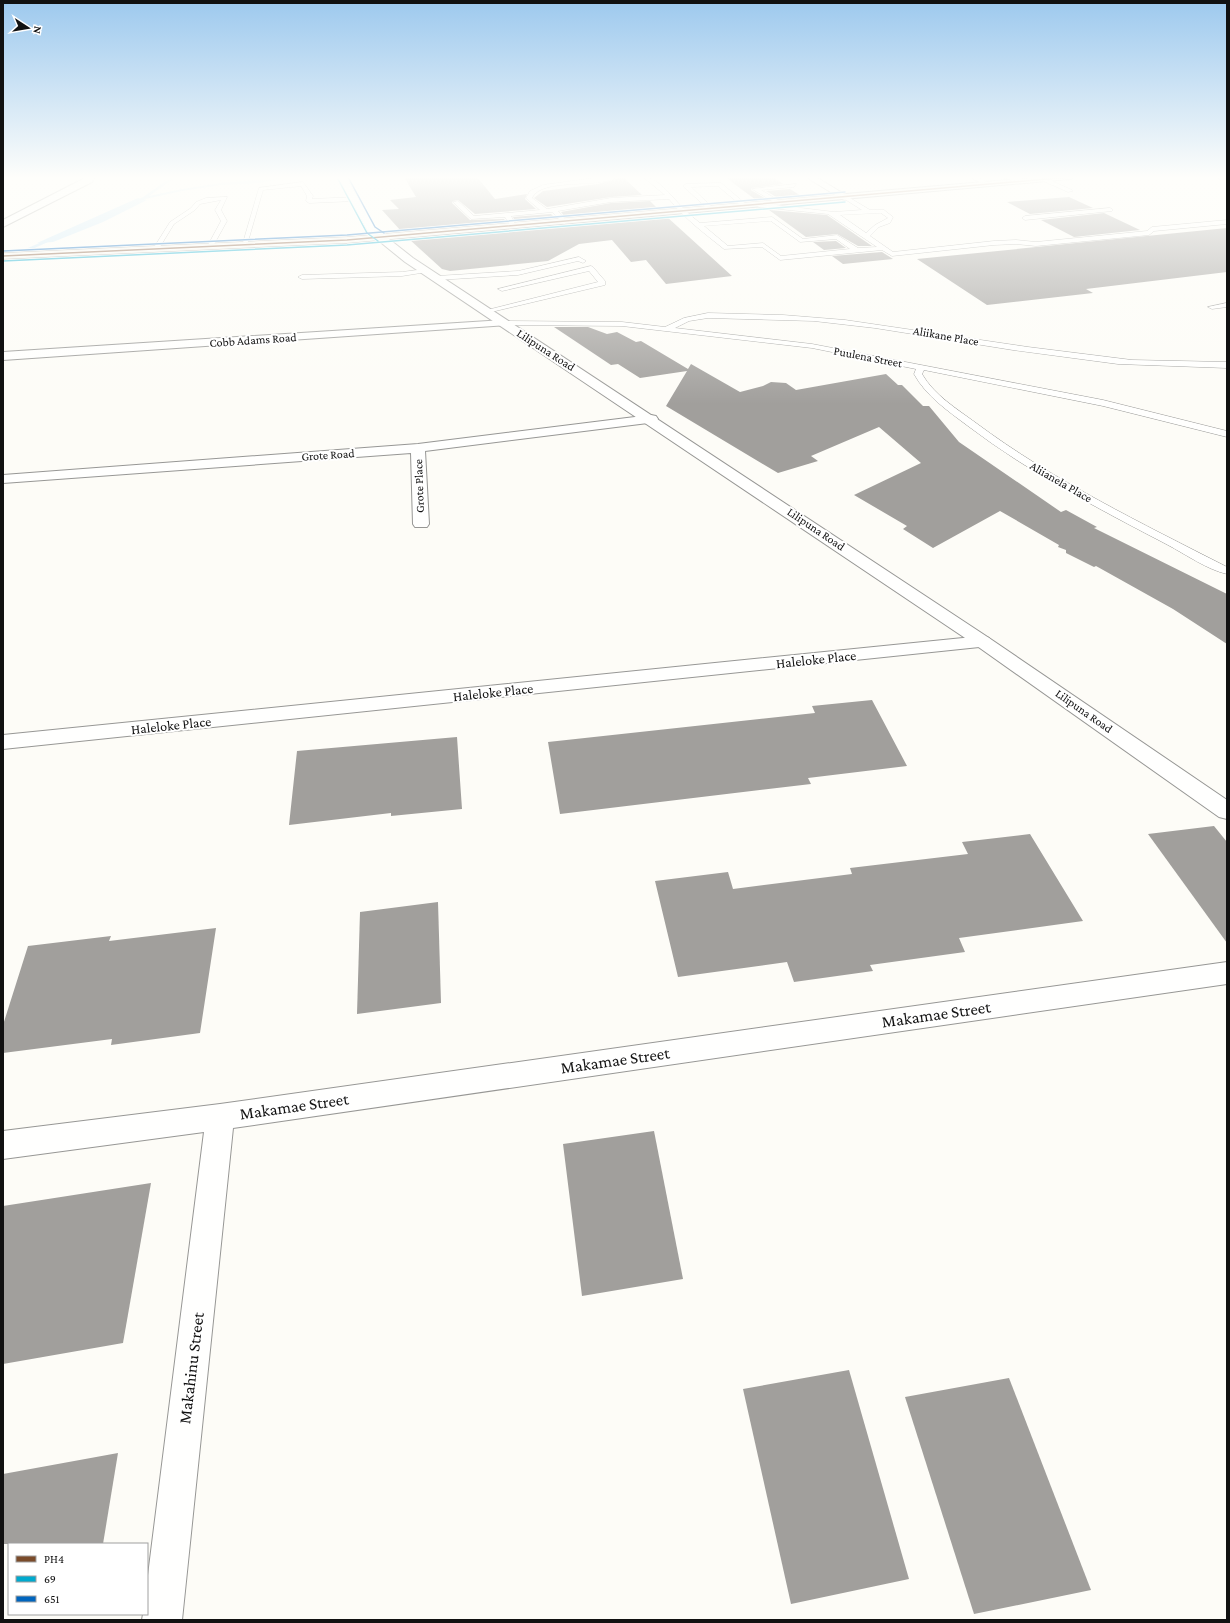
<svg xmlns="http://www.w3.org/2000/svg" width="1230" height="1623" viewBox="0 0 1230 1623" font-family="'Crimson Pro',serif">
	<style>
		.water { fill: #cde8f7 }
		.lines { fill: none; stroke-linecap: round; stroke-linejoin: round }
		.stream { fill: #cde8f7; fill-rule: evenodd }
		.building { fill: #a19f9c }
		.service-casing { stroke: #979795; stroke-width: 1 }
		.minor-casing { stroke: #979795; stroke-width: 2 }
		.tertiary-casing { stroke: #979795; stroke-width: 2 }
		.secondary-casing { stroke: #8e8d8b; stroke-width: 2 }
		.service { fill: #fffffe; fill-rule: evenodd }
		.minor { fill: #fffffe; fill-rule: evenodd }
		.tertiary { fill: #fffffe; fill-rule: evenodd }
		.secondary { fill: #f6f4eb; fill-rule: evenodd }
		.bus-1-casing { stroke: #fff; stroke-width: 3 }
		.bus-2-casing { stroke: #fff; stroke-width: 3 }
		.bus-3-casing { stroke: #fff; stroke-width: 3 }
		.bus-1 { stroke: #7a4b2a; stroke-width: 1.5 }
		.bus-2 { stroke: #00a9ce; stroke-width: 1.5 }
		.bus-3 { stroke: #0065bd; stroke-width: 1.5 }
		.labels { text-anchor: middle; stroke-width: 4; stroke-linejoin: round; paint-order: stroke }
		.far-street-label { font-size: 12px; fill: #111; stroke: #fff }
		.street-label { font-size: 14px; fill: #111; stroke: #fff }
		.near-street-label { font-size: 17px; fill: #111; stroke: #fff }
	</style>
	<rect width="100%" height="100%" fill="#fdfcf7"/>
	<!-- water -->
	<polygon class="water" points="138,198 147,200 103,222 53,242 37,243"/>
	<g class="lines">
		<!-- stream -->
		<g class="stream">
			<polygon points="172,177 176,177 149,196 182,189 221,183 290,177 259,183 221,185 182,191 145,199 130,206 127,205 140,199"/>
			<polygon points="53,237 57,238 3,262 3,259"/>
		</g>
	</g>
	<!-- building -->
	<g class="building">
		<polygon points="404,177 477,177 495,199 527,194 525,199 536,209 475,214 458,200 453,201 452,203 470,220 504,219 506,222 401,231 382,210 399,209 390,200 416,197"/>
		<polygon points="623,177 642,195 611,197 547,207 534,198 543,191 598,184"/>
		<polygon points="725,177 773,177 783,184 751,188 751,190 766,199 756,200"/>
		<polygon points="790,189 801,196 778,198 766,191"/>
		<polygon points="1069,197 1093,208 1030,214 1007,202"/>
		<polygon points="650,201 658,209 565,217 561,212 611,203"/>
		<polygon points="769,210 827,215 872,246 858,246 837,234 806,237"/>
		<polygon points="1104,213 1140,230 1074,237 1041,220"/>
		<polygon points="551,214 555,218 515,221 513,217"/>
		<polygon points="666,216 732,276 666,284 646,260 631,262 612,240 579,244 548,261 450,271 442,269 409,239"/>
		<polygon points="1227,228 1227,272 1086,289 1093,293 987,305 917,259"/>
		<polygon points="836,241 846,248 824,250 813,242"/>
		<polygon points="882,252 893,259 843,264 832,256"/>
		<polygon points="554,327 588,327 607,334 617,332 636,342 641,341 688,369 691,364 740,392 763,386 771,382 786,383 796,390 886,374 898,385 902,385 923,406 929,406 959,442 1061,512 1066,510 1097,527 1094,528 1227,594 1227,644 1173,609 1096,566 1094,567 1066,553 1066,550 1058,547 1059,545 1000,511 933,548 903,529 907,526 854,495 921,463 879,427 811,456 818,461 778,473 666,406 687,371 640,378 618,364 611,365"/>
		<polygon points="872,700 907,766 808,778 811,784 560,814 548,742 815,713 812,706"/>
		<polygon points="457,737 462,809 391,816 391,813 289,825 297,751"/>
		<polygon points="1214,826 1227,842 1227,943 1148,834"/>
		<polygon points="1030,834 1083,921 959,938 965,952 870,965 873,971 794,982 787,962 678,977 655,881 728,872 733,889 852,874 850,868 968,854 962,842"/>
		<polygon points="438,902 441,1003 357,1014 360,912"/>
		<polygon points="216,928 200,1033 111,1045 112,1039 3,1053 3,1025 28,946 111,936 109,941"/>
		<polygon points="654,1131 683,1279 582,1296 563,1144"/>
		<polygon points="151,1183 123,1343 3,1364 3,1206"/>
		<polygon points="849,1370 909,1579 791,1604 743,1389"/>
		<polygon points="1009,1378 1091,1590 974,1614 905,1397"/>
		<polygon points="118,1453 103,1544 3,1544 3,1474"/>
	</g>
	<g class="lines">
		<!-- service casing -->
		<g class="service-casing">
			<g id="service">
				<path d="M602 177H617C599 189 542 177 532 198L547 209 611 198 665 195 643 177C659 177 674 200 685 210 690 215 695 219 700 223L772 217 803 239 837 235 858 248 877 247 828 214 759 207 756 205 759 203 834 212 862 210 843 198V196L845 195 870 210H884L893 217 890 223 879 227 870 236 893 252 994 241 1016 240 1036 242 1147 231 1152 227 1227 220V224L1154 231 1149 235 1036 246 1016 244 994 245 892 256 882 250 780 260 762 247 724 249C704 233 685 219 669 199L611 202 558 211 567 222 564 224 552 212 511 216 515 224 512 226 510 225 505 217 471 219 453 202 458 201 474 216 540 210 526 198 530 191 543 185ZM881 213 888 218 875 225 866 233 840 215ZM771 221 800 242 836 239 850 249 781 256 763 243 728 246 704 226Z"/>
				<polygon points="970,177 977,177 990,184 985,185"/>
				<polygon points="1001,177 1014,177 1032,181 1029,183"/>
				<polygon points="1043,177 1072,190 1073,191 1068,192 1041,180"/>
				<polygon points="1215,177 1224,177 1225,178 1222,180"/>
				<polygon points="303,182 313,196 312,199 355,197 358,199 355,201 309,203 306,201 307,196 301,186 263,190 247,245 242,246 259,188"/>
				<polygon points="721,183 747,205 747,207 743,207 718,186 691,187 714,209 709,210 683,186 686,184"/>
				<polygon points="796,184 794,187 761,190 781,202 782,203 779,205 752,189"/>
				<polygon points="227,197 221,210 227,221 212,248 207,247 221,221 215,210 221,200 200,204 195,210 174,224 158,250 154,250 153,249 170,222 191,208 196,202 206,198"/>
				<polygon points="1110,208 1112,209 1112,211 1025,220 1022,218 1025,216"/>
				<polygon points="579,257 586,261 583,263 578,261 518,275 437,280 433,278 437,276 518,271"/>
				<polygon points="591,266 593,267 605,281 605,285 487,313 483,311 598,282 589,271 502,291 498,289"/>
				<polygon points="425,269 427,270 427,272 402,276 302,279 298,277 302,275 402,272"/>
				<polygon points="1227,303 1227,307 1212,309 1208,307"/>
				<path d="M708 313 783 315 845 320 1028 347 1132 360 1227 362V368L1118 364 1013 350 875 328 814 321 708 318 689 321 675 328 812 344 1103 400 1227 431V437L1103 406 924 370 922 374C934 395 957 409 976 423 1054 481 1141 523 1227 567V574C1208 570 1185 554 1168 545 1099 509 1030 473 968 426 948 411 926 396 914 374L916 369 812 348 622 326 504 325 500 323 504 321 622 322 665 327 684 318Z"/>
			</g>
		</g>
		<!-- minor casing -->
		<g class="minor-casing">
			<g id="minor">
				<polygon points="87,177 95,177 92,182 3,227 3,220"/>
				<polygon points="806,177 816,177 849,197 845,200 842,199"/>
				<polygon points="504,320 510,323 508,325 3,360 3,352"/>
				<polygon points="651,415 656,416 658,419 656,422 425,451 429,524 427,527 415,527 413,524 411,453 3,483 3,475 418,444"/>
				<polygon points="983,636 989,638 992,642 989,646 3,749 3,735"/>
				<polygon points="1227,962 1227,984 233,1128 182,1620 142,1620 143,1614 147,1614 147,1583 204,1132 3,1159 3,1131 220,1104"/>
			</g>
		</g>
		<!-- tertiary casing -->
		<g class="tertiary-casing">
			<polygon id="tertiary" points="338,177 346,177 375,228 413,258 989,638 1227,800 1227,819 1219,817 977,646 405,262 368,232"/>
		</g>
		<!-- secondary casing -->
		<g class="secondary-casing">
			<polygon id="secondary" points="1042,177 1074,177 1070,179 347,243 3,259 3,253 347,237"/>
		</g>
		<!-- service -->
		<use href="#service" class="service"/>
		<!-- minor -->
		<use href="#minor" class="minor"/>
		<!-- tertiary -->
		<use href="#tertiary" class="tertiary"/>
		<!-- secondary -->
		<use href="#secondary" class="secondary"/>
		<!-- bus-1 casing -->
		<g class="bus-1-casing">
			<polyline id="bus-1" points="3,256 347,240 1070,177"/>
		</g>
		<!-- bus-2 casing -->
		<g class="bus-2-casing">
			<g id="bus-2">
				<polyline points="338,179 367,233 378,241"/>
				<polyline points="3,261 347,245 845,202"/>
			</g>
		</g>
		<!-- bus-3 casing -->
		<g class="bus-3-casing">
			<g id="bus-3">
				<polyline points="348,177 375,227 384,233"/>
				<polyline points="3,251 347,235 845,192"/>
			</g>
		</g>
		<!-- bus-1 -->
		<use href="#bus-1" class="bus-1"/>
		<!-- bus-2 -->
		<use href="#bus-2" class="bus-2"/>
		<!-- bus-3 -->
		<use href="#bus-3" class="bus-3"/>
	</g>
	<!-- sky -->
	<linearGradient id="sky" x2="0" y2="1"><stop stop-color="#9dc9ee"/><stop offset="0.44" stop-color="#fefefb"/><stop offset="1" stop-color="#fefefb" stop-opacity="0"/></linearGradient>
	<rect width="1230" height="404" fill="url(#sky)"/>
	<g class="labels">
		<!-- far-street labels -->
		<g class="far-street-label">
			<text transform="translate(946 336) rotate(10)" y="4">Aliikane Place</text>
			<text transform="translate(253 340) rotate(-4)" y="4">Cobb Adams Road</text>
			<text transform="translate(546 350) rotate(33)" y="4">Lilipuna Road</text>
			<text transform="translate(868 357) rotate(11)" y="4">Puulena Street</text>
			<text transform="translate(328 455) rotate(-4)" y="4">Grote Road</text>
			<text transform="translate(1061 482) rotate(30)" y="4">Aliianela Place</text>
			<text transform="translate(419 486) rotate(-92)" y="4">Grote Place</text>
			<text transform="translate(816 529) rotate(34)" y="4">Lilipuna Road</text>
			<text transform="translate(1084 711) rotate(35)" y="4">Lilipuna Road</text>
		</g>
		<!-- street labels -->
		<g class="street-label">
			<text transform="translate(816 659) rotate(-6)" y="5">Haleloke Place</text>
			<text transform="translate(493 692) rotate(-6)" y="5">Haleloke Place</text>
			<text transform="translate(171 725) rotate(-6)" y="5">Haleloke Place</text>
		</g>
		<!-- near-street labels -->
		<g class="near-street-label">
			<text transform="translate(936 1014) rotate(-8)" y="6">Makamae Street</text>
			<text transform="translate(615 1060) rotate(-8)" y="6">Makamae Street</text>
			<text transform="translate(294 1106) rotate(-8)" y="6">Makamae Street</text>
			<text transform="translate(191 1368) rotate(-83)" y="6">Makahinu Street</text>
		</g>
	</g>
	<!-- border -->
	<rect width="1230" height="1623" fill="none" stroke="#111111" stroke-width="8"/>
	<!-- legend -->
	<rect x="8" y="1543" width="140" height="72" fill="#ffffff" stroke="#a0a0a0"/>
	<rect x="16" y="1556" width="20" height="6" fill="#7a4b2a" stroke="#a0a0a0"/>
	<text x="44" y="1563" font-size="12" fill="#111111">PH4</text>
	<rect x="16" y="1576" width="20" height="6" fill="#00a9ce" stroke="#a0a0a0"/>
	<text x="44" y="1583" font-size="12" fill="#111111">69</text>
	<rect x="16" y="1596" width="20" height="6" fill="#0065bd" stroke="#a0a0a0"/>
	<text x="44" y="1603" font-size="12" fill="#111111">651</text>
	<!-- north arrow -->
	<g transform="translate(28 28) rotate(102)" stroke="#ffffff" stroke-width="3" paint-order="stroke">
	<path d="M0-3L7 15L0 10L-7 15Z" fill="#111111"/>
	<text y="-6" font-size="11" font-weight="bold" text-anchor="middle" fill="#111111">N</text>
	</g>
</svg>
